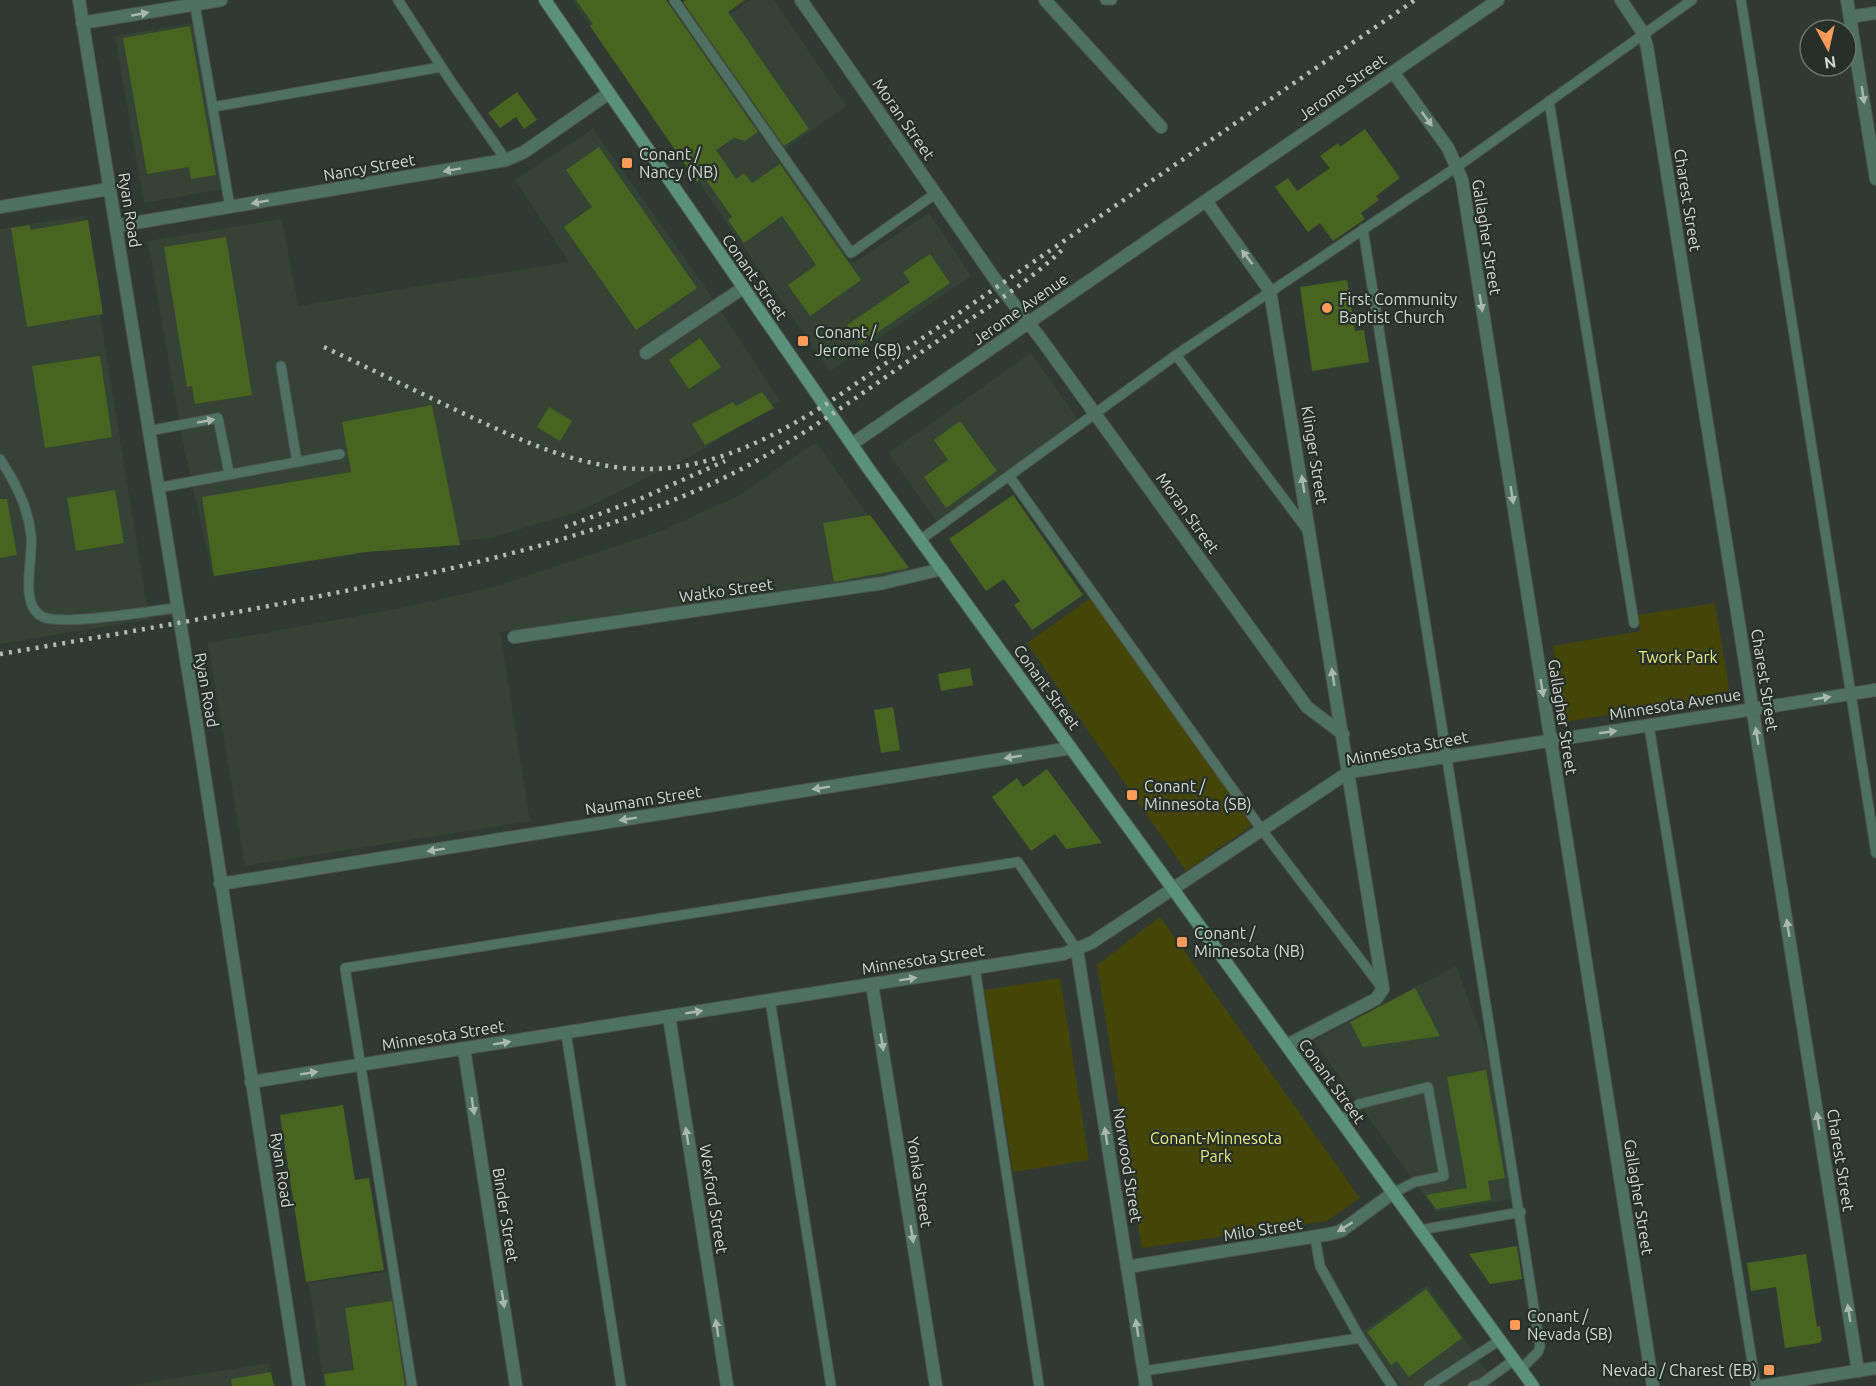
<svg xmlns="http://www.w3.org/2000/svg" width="1876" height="1386" viewBox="0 0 1876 1386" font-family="Ubuntu,sans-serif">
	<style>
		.built { fill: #344336 }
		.green { fill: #454507 }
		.building { fill: #486420 }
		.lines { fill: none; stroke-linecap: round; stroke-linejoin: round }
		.service-casing { stroke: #4e564f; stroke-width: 11 }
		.minor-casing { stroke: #4e564f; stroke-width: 14 }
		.tertiary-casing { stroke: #4e564f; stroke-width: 14 }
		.secondary-casing { stroke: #4e564f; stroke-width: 14 }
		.service { stroke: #4f7163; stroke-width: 9 }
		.minor { stroke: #4f7163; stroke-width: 12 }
		.tertiary { stroke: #4f7163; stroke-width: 12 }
		.secondary { stroke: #59917b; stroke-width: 12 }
		.rail { stroke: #b5bbb5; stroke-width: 4.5; stroke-dasharray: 3 6; stroke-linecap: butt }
		.oneway { fill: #aab8b0 }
		.poi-dot { fill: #ff9b59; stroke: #273028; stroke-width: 2 }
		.labels { text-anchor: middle; stroke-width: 4.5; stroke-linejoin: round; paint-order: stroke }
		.street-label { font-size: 16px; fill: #d1d7d1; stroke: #273028 }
		.poi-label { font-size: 16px; fill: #d1d7d1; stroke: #273028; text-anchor: start }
		.park-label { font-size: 16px; fill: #e8eb7f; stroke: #273028 }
	</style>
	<rect width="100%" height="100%" fill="#313a32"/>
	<!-- built -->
	<g class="built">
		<polygon points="572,0 666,0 852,264 929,213 971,276 830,371"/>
		<polygon points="751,0 774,0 846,106 784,150 702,33"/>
		<polygon points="193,23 222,189 144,203 115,36"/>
		<polygon points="593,129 703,284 780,401 694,455 577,512 491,538 366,548 213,577 183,443 148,241 282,219 298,306 569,262 515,180"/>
		<polygon points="84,216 149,619 0,644 0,229"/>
		<polygon points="1031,353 1079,421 936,521 889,453"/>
		<polygon points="816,442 908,572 500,632 530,821 245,866 208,643 401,608 494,587 661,531 738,496"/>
		<polygon points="1456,966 1494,1069 1517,1198 1436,1212 1314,1041"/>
		<polygon points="391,1271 408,1386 324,1386 309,1283"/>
		<polygon points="1427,1285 1497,1386 1402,1386 1361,1333"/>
		<polygon points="268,1363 272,1386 128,1386"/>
	</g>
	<!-- green -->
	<g class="green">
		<polygon points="1095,595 1254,824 1186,871 1027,643"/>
		<polygon points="1715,603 1730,694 1565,722 1553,646 1641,631 1638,615"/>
		<polygon points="1160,917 1360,1198 1327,1221 1142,1248 1097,965"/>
		<polygon points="1060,978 1089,1160 1013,1172 984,990"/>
	</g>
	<!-- building -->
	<g class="building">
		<polygon points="576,0 666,0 758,132 745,141 734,138 716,150 736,179 744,173 752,183 780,164 861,280 810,316 788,285 816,265 782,216 744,243 728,220 732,217 704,177 697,182 590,26 593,24"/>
		<polygon points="686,0 745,0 728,12 809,129 784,146 683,2"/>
		<polygon points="190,26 216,175 191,179 189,167 147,174 123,38"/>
		<polygon points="517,92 537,120 524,129 516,117 500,128 488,113"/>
		<polygon points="1365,129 1400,178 1376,196 1379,200 1361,213 1365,219 1333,241 1320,223 1308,232 1275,187 1288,178 1297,191 1330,168 1320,156 1338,143 1340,147"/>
		<polygon points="599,147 697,288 636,330 564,227 592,207 566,170"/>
		<polygon points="88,220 103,314 27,327 11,228 30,225 30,230"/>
		<polygon points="226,237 252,395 195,404 192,386 187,387 164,247"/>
		<polygon points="930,254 950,283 860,344 847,325 910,282 903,272"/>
		<polygon points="1347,280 1355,331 1364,330 1369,362 1312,371 1300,287"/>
		<polygon points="700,338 721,367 689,389 669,360"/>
		<polygon points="100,356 112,437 45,448 32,366"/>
		<polygon points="762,392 774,408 705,445 692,424 733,402 736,406"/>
		<polygon points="432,405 460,545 366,552 214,576 202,497 351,472 342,422"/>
		<polygon points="549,407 572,421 560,441 537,427"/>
		<polygon points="960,421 997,471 946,508 924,477 948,460 934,440"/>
		<polygon points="115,490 124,543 76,551 67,498"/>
		<polygon points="1013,495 1083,595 1032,630 1014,605 1020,601 1004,579 986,591 949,539"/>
		<polygon points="0,499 7,499 17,555 0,558"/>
		<polygon points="870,515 909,568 834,582 823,523"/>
		<polygon points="970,668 973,685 941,691 938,674"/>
		<polygon points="893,707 900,750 881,753 874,710"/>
		<polygon points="1047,769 1102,843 1066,849 1055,834 1031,851 992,797 1017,778 1023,787"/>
		<polygon points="1415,988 1440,1036 1363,1047 1350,1022"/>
		<polygon points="1486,1070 1505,1178 1488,1181 1491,1200 1436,1209 1426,1195 1467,1188 1447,1077"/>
		<polygon points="343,1105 355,1180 369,1178 384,1270 306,1282 280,1115"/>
		<polygon points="1517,1246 1522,1279 1490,1284 1469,1254"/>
		<polygon points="1806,1254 1817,1327 1820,1326 1822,1340 1819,1343 1785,1348 1776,1287 1751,1291 1747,1263"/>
		<polygon points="1426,1289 1462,1338 1409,1377 1397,1361 1391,1365 1367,1332"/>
		<polygon points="392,1301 405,1386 326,1386 324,1374 354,1370 345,1308"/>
		<polygon points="271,1372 274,1386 232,1386 231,1379"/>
	</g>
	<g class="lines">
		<!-- service casing -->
		<g class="service-casing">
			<g id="service">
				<polyline points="194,0 230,207"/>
				<polyline points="398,0 452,83 506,160"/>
				<polyline points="674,0 851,253 935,194"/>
				<polyline points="1105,0 1112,0"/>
				<polyline points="1741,0 1876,853"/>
				<polyline points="1549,101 1634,623"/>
				<polyline points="213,107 441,67"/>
				<polyline points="1363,229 1540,1346 1538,1352 1521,1369"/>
				<polyline points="1176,355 1308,531"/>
				<polyline points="281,366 297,462"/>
				<polyline points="148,431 218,418 229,473"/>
				<path d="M0 459C16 484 28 507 31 535 34 557 18 606 43 617 63 626 150 611 176 608"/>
				<polyline points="1009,476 1262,830 1382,988"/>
				<polyline points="157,488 340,454"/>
				<polyline points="920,540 1176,355 1458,166 1692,0"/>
				<polyline points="1649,726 1756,1386"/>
				<polyline points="975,968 1039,1386"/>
				<polyline points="770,1000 831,1386"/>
				<polyline points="566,1033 621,1386"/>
				<polyline points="1341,1120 1359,1104 1428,1087 1444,1176 1415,1182 1393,1193"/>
				<polyline points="1420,1230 1521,1212"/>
				<polyline points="1315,1237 1320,1266 1360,1338 1392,1386"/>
				<polyline points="1144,1371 1360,1338"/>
				<polyline points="412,1386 345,968 1018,862 1077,950"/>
				<polyline points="1429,1386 1500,1340"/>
				<polyline points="1473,1386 1481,1384 1514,1360"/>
			</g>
		</g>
		<!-- minor casing -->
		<g class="minor-casing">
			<g id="minor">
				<polyline points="801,0 999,285 1041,339 1307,707 1343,734"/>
				<polyline points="1045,0 1161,127"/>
				<polyline points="1621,0 1643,33 1647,47 1858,1371"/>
				<polyline points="1847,0 1876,179"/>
				<polyline points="1850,17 1876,13"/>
				<polyline points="82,23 221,0"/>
				<polyline points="1393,72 1448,148 1462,180 1653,1386"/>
				<polyline points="1206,201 1270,291 1383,989 1376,999 1287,1045"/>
				<polyline points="0,207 109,189"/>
				<polyline points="116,226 506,160 524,152 609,93"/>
				<polyline points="646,353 743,288"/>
				<polyline points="852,444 1498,0"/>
				<polyline points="514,637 883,583 942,569"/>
				<polyline points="220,884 1071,748"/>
				<polyline points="1077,950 1146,1386"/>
				<polyline points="872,984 936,1386"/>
				<polyline points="669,1016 727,1386"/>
				<polyline points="464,1049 516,1386"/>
				<polyline points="251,1082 1063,954 1091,943 1349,772 1876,690"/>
				<polyline points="1127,1267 1330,1234 1341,1231 1393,1193"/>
			</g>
		</g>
		<!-- tertiary casing -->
		<g class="tertiary-casing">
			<g id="tertiary">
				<polyline points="79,0 197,726 299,1386"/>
				<polyline points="1763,1386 1876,1368"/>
			</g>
		</g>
		<!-- secondary casing -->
		<g class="secondary-casing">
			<polyline id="secondary" points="545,0 868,468 1533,1386"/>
		</g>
		<!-- service -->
		<use href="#service" class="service"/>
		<!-- minor -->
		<use href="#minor" class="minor"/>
		<!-- tertiary -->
		<use href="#tertiary" class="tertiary"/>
		<!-- secondary -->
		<use href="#secondary" class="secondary"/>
		<!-- rail -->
		<g class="rail">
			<path d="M324 347C368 368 412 389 456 410 529 444 600 480 683 466 735 457 781 432 825 405L1415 0"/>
			<polyline points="565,527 642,498 725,461"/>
			<path d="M0 654C119 634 237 613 355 589 475 565 599 535 711 484 787 449 855 398 923 351 970 318 1023 288 1064 248"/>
		</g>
	</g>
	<!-- one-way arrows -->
	<defs><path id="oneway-solid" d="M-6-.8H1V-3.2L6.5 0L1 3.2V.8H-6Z" transform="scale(1.5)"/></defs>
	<g class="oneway">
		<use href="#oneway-solid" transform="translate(140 14) rotate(-10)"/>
		<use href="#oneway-solid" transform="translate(1863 95) rotate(81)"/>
		<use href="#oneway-solid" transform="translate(1427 119) rotate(54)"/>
		<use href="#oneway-solid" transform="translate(452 170) rotate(170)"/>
		<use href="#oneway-solid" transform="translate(260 202) rotate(170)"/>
		<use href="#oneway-solid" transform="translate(1247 257) rotate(-127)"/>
		<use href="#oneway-solid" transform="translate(1481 303) rotate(81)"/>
		<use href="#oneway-solid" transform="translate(206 421) rotate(-10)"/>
		<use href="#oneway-solid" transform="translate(1303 484) rotate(-99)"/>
		<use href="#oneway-solid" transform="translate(1512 495) rotate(81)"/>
		<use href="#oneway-solid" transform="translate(1333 677) rotate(-99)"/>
		<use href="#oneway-solid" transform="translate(1542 688) rotate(81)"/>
		<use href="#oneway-solid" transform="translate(1822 698) rotate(-9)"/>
		<use href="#oneway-solid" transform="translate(1608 732) rotate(-8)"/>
		<use href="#oneway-solid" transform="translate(1757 736) rotate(-99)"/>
		<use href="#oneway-solid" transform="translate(1013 757) rotate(171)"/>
		<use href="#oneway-solid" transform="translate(821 788) rotate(171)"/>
		<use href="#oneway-solid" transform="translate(628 819) rotate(171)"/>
		<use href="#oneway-solid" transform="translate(436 850) rotate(171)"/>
		<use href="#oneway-solid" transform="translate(1788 928) rotate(-99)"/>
		<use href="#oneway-solid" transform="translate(908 979) rotate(-9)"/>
		<use href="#oneway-solid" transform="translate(694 1012) rotate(-9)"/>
		<use href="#oneway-solid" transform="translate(882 1042) rotate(81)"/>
		<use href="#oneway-solid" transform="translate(502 1043) rotate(-9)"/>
		<use href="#oneway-solid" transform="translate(309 1073) rotate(-9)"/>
		<use href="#oneway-solid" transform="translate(473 1106) rotate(81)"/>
		<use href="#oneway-solid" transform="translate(1818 1121) rotate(-99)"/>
		<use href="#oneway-solid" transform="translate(687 1136) rotate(-99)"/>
		<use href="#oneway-solid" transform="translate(1106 1136) rotate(-99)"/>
		<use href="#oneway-solid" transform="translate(1345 1227) rotate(148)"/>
		<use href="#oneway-solid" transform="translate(912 1234) rotate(81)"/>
		<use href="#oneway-solid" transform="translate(503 1299) rotate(81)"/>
		<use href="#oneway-solid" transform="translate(1849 1313) rotate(-99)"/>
		<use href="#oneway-solid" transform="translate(717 1328) rotate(-99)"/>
		<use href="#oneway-solid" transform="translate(1137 1328) rotate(-99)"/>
	</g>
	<!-- markers -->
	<g class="poi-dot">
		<rect x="621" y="157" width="12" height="12" rx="3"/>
		<circle cx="1327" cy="308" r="6"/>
		<rect x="797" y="335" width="12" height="12" rx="3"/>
		<rect x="1126" y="789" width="12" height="12" rx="3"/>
		<rect x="1176" y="936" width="12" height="12" rx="3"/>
		<rect x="1509" y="1319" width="12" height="12" rx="3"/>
		<rect x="1763" y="1364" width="12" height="12" rx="3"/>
	</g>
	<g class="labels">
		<!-- street labels -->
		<g class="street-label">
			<text transform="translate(1342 87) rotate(-35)" y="6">Jerome Street</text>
			<text transform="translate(904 119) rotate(55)" y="6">Moran Street</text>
			<text transform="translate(369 167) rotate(-10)" y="6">Nancy Street</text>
			<text transform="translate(1688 200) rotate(81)" y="6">Charest Street</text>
			<text transform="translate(130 210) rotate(81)" y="6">Ryan Road</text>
			<text transform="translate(1487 237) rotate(81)" y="6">Gallagher Street</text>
			<text transform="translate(755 277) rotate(55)" y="6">Conant Street</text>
			<text transform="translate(1020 309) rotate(-35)" y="6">Jerome Avenue</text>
			<text transform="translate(1315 455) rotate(81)" y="6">Klinger Street</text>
			<text transform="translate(1188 513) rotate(54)" y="6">Moran Street</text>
			<text transform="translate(726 590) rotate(-8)" y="6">Watko Street</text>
			<text transform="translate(1765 680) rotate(81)" y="6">Charest Street</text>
			<text transform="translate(1047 687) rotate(54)" y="6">Conant Street</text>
			<text transform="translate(207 690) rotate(80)" y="6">Ryan Road</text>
			<text transform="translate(1675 704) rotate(-9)" y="6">Minnesota Avenue</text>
			<text transform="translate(1563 717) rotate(81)" y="6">Gallagher Street</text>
			<text transform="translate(1407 748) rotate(-11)" y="6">Minnesota Street</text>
			<text transform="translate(643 800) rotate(-9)" y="6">Naumann Street</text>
			<text transform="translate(923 959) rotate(-9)" y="6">Minnesota Street</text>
			<text transform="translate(443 1035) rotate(-9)" y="6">Minnesota Street</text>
			<text transform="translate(1332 1081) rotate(54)" y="6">Conant Street</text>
			<text transform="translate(1841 1160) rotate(81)" y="6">Charest Street</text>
			<text transform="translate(1128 1165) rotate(81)" y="6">Norwood Street</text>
			<text transform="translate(282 1170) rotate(81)" y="6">Ryan Road</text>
			<text transform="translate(920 1182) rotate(81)" y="6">Yonka Street</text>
			<text transform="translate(1639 1197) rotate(81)" y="6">Gallagher Street</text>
			<text transform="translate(714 1199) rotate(81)" y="6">Wexford Street</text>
			<text transform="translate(506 1215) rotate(81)" y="6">Binder Street</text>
			<text transform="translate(1263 1229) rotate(-9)" y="6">Milo Street</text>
		</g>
		<!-- poi labels -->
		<g class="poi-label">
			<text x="639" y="160">Conant /<tspan x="639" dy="18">Nancy (NB)</tspan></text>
			<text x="1339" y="305">First Community<tspan x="1339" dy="18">Baptist Church</tspan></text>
			<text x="815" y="338">Conant /<tspan x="815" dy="18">Jerome (SB)</tspan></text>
			<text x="1144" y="792">Conant /<tspan x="1144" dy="18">Minnesota (SB)</tspan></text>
			<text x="1194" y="939">Conant /<tspan x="1194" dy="18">Minnesota (NB)</tspan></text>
			<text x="1527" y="1322">Conant /<tspan x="1527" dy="18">Nevada (SB)</tspan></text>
			<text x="1757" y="1376" text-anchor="end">Nevada / Charest (EB)</text>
		</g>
		<!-- park labels -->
		<g class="park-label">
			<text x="1678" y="663">Twork Park</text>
			<text x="1216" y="1144">Conant-Minnesota<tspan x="1216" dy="18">Park</tspan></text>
		</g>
	</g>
	<!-- north arrow -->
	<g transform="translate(1828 48) rotate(172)"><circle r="28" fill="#273028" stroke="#6b736c" stroke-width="1.5"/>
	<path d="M0-4.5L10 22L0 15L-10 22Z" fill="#ff9b59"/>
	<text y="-9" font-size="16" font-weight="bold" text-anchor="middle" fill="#d1d7d1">N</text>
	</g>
</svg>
